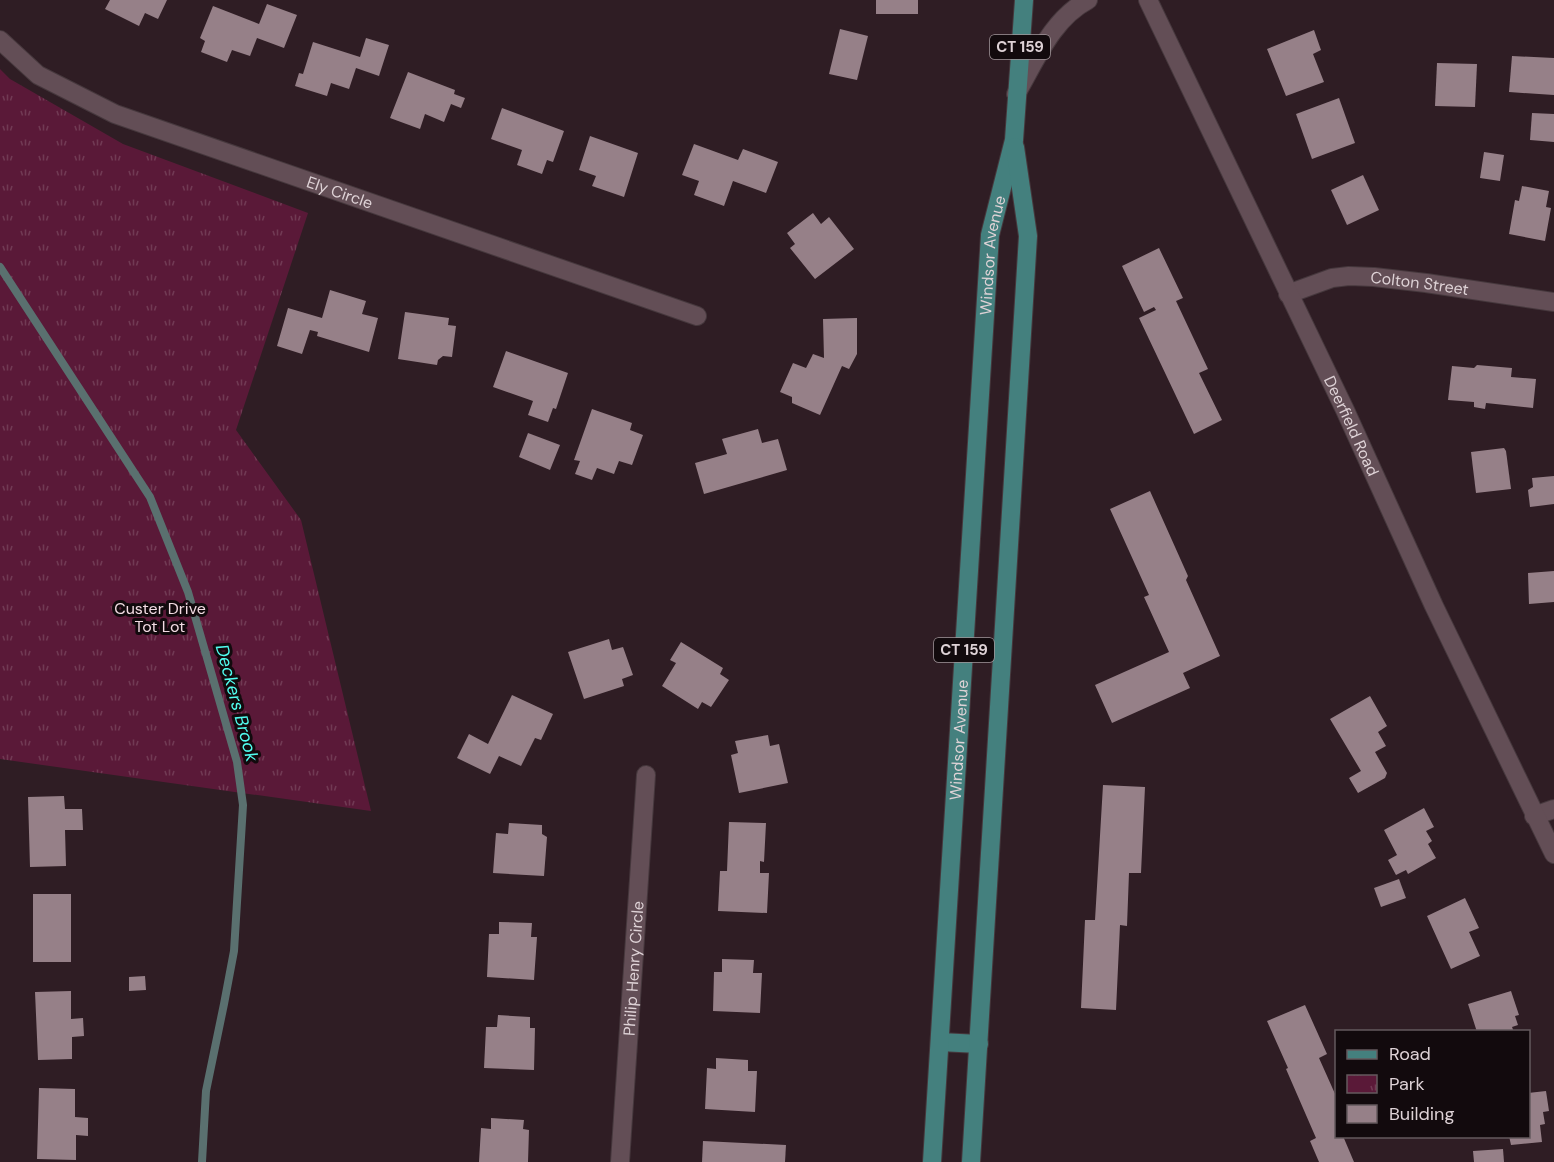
<svg xmlns="http://www.w3.org/2000/svg" width="1554" height="1162" viewBox="0 0 1554 1162" font-family="'DM Sans',sans-serif">
	<style>
		.park { fill: url(#park-tufts) }
		.lines { fill: none; stroke-linecap: round; stroke-linejoin: round }
		.stream { stroke: #5a706f; stroke-width: 8 }
		.building { fill: #968088 }
		.minor-casing { stroke: #46383d; stroke-width: 20 }
		.tertiary-casing { stroke: #46383d; stroke-width: 20 }
		.primary-casing { stroke: #46383d; stroke-width: 20 }
		.minor { stroke: #634e56; stroke-width: 18 }
		.tertiary { stroke: #634e56; stroke-width: 18 }
		.primary { stroke: #44807e; stroke-width: 18 }
		.labels { text-anchor: middle; stroke-width: 6; stroke-linejoin: round; paint-order: stroke }
		.shield { fill: #120a0d; stroke: #a1969a; stroke-width: 1.5 }
		.shield-label { font-size: 15px; font-weight: bold; fill: #ded2d6 }
		.street-label { font-size: 16px; fill: #ded2d6; stroke: #120a0d }
		.park-label { font-size: 16px; fill: #f2dbe3; stroke: #120a0d }
		.water-label { font-size: 18px; font-style: italic; fill: #51fcef; stroke: #120a0d }
	</style>
	<defs>
		<pattern id="park-tufts" width="24" height="20" patternUnits="userSpaceOnUse" patternTransform="scale(1.5)"><rect width="24" height="20" fill="#5a1938"/><path d="M3 7l-1-3M5 7V3M7 7l1-3M15 17l-1-3M17 17v-4M19 17l1-3" fill="none" stroke="#713a54"/></pattern>
	</defs>
	<rect width="100%" height="100%" fill="#2f1d24"/>
	<!-- park -->
	<polygon class="park" points="0,69 10,79 123,144 308,213 236,430 301,520 371,811 0,759"/>
	<g class="lines">
		<!-- stream -->
		<polyline class="stream" points="0,267 150,497 188,592 237,762 243,805 234,951 224,1004 206,1091 202,1162"/>
	</g>
	<!-- building -->
	<g class="building">
		<polygon points="110,0 167,0 158,19 145,13 139,26 105,9"/>
		<rect x="876" y="0" width="42" height="14"/>
		<polygon points="267,4 297,15 284,48 257,38 250,56 232,50 227,62 201,52 205,41 200,38 213,6 259,24"/>
		<polygon points="840,29 868,36 857,80 829,74"/>
		<polygon points="1314,30 1321,50 1313,54 1324,82 1286,96 1267,49"/>
		<polygon points="366,38 389,45 379,76 356,68 349,89 331,83 327,96 295,86 299,73 303,74 313,42 360,57"/>
		<polygon points="1512,56 1554,58 1554,95 1509,92"/>
		<polygon points="1437,63 1477,64 1475,107 1435,106"/>
		<polygon points="408,72 455,90 454,94 465,98 461,108 451,104 444,122 425,114 420,129 390,118"/>
		<polygon points="1339,98 1355,143 1312,159 1296,114"/>
		<polygon points="502,108 564,131 553,162 547,160 542,174 517,165 522,150 491,139"/>
		<polygon points="1532,113 1554,114 1554,142 1530,140"/>
		<polygon points="590,136 638,153 624,197 592,186 596,176 579,170"/>
		<polygon points="694,144 738,160 743,149 778,162 766,193 733,181 724,206 694,195 699,181 682,175"/>
		<polygon points="1484,152 1504,155 1500,181 1480,178"/>
		<polygon points="1363,175 1379,210 1347,225 1331,190"/>
		<polygon points="1522,186 1549,191 1546,207 1551,208 1545,241 1509,234 1515,200 1519,201"/>
		<polygon points="813,213 821,224 829,217 854,249 815,279 790,248 795,244 787,233"/>
		<polygon points="1159,248 1183,298 1176,301 1208,369 1199,373 1222,420 1194,434 1139,318 1156,310 1154,307 1144,312 1122,266"/>
		<polygon points="330,290 366,301 362,314 378,318 369,352 317,336 318,332 310,330 302,354 277,346 288,308 322,318"/>
		<polygon points="405,312 449,318 448,325 456,326 452,357 443,356 438,360 437,365 398,359"/>
		<polygon points="857,318 857,354 849,369 842,366 820,415 792,403 792,397 780,392 793,363 806,368 813,354 824,358 823,319"/>
		<polygon points="506,351 568,373 556,409 553,408 548,422 528,415 533,401 493,387"/>
		<polygon points="1477,365 1512,368 1511,377 1536,379 1533,408 1486,403 1485,409 1474,407 1474,402 1448,400 1452,366 1474,368"/>
		<polygon points="592,409 632,423 630,430 643,435 632,465 619,461 614,474 597,468 592,480 575,474 580,461 574,460"/>
		<polygon points="758,429 762,443 778,439 787,470 704,494 695,463 727,454 722,439"/>
		<polygon points="528,433 560,445 550,470 519,457"/>
		<polygon points="1504,448 1506,451 1511,489 1476,493 1471,452"/>
		<polygon points="1554,476 1554,504 1530,507 1528,490 1533,487 1532,478"/>
		<polygon points="1150,491 1188,576 1186,580 1220,656 1183,673 1190,688 1112,723 1095,685 1169,652 1144,597 1149,595 1110,509"/>
		<polygon points="1554,571 1554,602 1529,604 1528,573"/>
		<polygon points="609,639 612,650 623,647 633,675 622,679 624,686 584,699 568,652"/>
		<polygon points="681,642 723,668 720,674 729,680 711,707 702,702 698,709 662,686 676,663 670,660"/>
		<polygon points="512,695 553,714 541,740 535,738 521,766 499,756 490,774 457,758 469,734 488,744"/>
		<polygon points="1370,696 1387,726 1378,732 1386,746 1375,752 1387,773 1385,778 1358,793 1349,778 1361,771 1330,719"/>
		<polygon points="768,735 770,746 779,744 788,783 739,793 731,755 738,753 735,741"/>
		<polygon points="1103,785 1145,787 1141,873 1129,873 1127,926 1120,925 1116,1010 1081,1008 1085,920 1095,920"/>
		<polygon points="64,796 65,809 82,809 83,830 65,830 66,866 30,867 28,797"/>
		<polygon points="1424,808 1434,827 1426,831 1432,841 1428,844 1436,858 1408,874 1406,870 1396,875 1388,860 1397,855 1384,830"/>
		<polygon points="729,822 766,823 764,862 760,861 760,873 769,873 767,913 718,911 720,871 727,871"/>
		<polygon points="509,823 542,825 542,834 547,837 544,876 493,873 496,833 508,834"/>
		<polygon points="1399,879 1406,898 1381,907 1374,888"/>
		<rect x="33" y="894" width="38" height="68"/>
		<polygon points="1465,898 1479,928 1469,932 1480,956 1451,969 1427,916"/>
		<polygon points="499,922 532,923 531,937 537,937 534,980 487,977 489,934 499,934"/>
		<polygon points="722,959 754,960 753,973 762,973 760,1013 713,1011 714,972 722,972"/>
		<polygon points="145,976 146,990 129,991 129,977"/>
		<polygon points="71,991 71,1019 83,1018 84,1036 72,1037 72,1059 38,1060 35,992"/>
		<polygon points="1511,991 1519,1015 1515,1016 1518,1025 1512,1027 1514,1032 1477,1032 1468,1004"/>
		<polygon points="1305,1005 1327,1054 1319,1058 1336,1096 1336,1136 1343,1136 1354,1162 1319,1162 1310,1141 1316,1138 1286,1069 1288,1068 1267,1021"/>
		<polygon points="498,1015 530,1017 530,1028 535,1028 534,1070 484,1068 486,1027 497,1027"/>
		<polygon points="716,1058 748,1060 748,1071 757,1071 755,1112 705,1109 707,1068 716,1069"/>
		<polygon points="39,1088 75,1089 75,1117 88,1118 88,1136 76,1135 76,1160 37,1159"/>
		<polygon points="1546,1091 1549,1111 1543,1112 1545,1124 1540,1125 1542,1142 1511,1145 1509,1136 1528,1136 1528,1093"/>
		<polygon points="491,1118 524,1120 523,1129 529,1130 528,1162 479,1162 481,1128 491,1129"/>
		<polygon points="703,1141 786,1145 785,1162 702,1162"/>
		<polygon points="1503,1149 1504,1162 1474,1162 1473,1151"/>
	</g>
	<g class="lines">
		<!-- minor casing -->
		<g class="minor-casing">
			<g id="minor">
				<path id="s1" d="M0 40 38 75 115 114 697 316"/>
				<path d="M1016 94C1036 60 1052 19 1088 0"/>
				<path id="s2" d="M1288 294 1332 278 1349 276 1374 277 1426 283 1554 302"/>
				<polyline points="1534,816 1554,809"/>
				<path id="s3" d="M620 1162 646 775"/>
			</g>
		</g>
		<!-- tertiary casing -->
		<g class="tertiary-casing">
			<g id="tertiary">
				<path id="s4" d="M1148 0 1345 410 1434 606 1554 854"/>
			</g>
		</g>
		<!-- primary casing -->
		<g class="primary-casing">
			<g id="primary">
				<polyline points="940,1042 979,1044"/>
				<path id="s5" d="M932 1162 990 235 1014 140 1024 0"/>
				<polyline points="971,1162 1028,236 1015,147"/>
			</g>
		</g>
		<!-- minor -->
		<use href="#minor" class="minor"/>
		<!-- tertiary -->
		<use href="#tertiary" class="tertiary"/>
		<!-- primary -->
		<use href="#primary" class="primary"/>
	</g>
	<g class="labels">
		<!-- shield labels -->
		<g class="shield">
			<rect x="990" y="35" width="60" height="24" rx="4.5"/>
			<rect x="934" y="638" width="60" height="24" rx="4.5"/>
		</g>
		<g class="shield-label">
			<text x="1020" y="52">CT 159</text>
			<text x="964" y="655">CT 159</text>
		</g>
		<!-- street labels -->
		<g class="street-label">
			<text dy="6" stroke="none"><textPath href="#s1" startOffset="376">Ely Circle</textPath></text>
			<text dy="6" stroke="none"><textPath href="#s5" startOffset="909">Windsor Avenue</textPath></text>
			<text dy="6" stroke="none"><textPath href="#s2" startOffset="135">Colton Street</textPath></text>
			<text dy="6" stroke="none"><textPath href="#s4" startOffset="472">Deerfield Road</textPath></text>
			<text dy="6" stroke="none"><textPath href="#s5" startOffset="423">Windsor Avenue</textPath></text>
			<text dy="6" stroke="none"><textPath href="#s3" startOffset="194">Philip Henry Circle</textPath></text>
		</g>
		<!-- park labels -->
		<g class="park-label">
			<text x="160" y="614">Custer Drive<tspan x="160" dy="18">Tot Lot</tspan></text>
		</g>
		<!-- water labels -->
		<g class="water-label">
			<text transform="translate(237 703) rotate(75)" y="6">Deckers Brook</text>
		</g>
	</g>
	<!-- legend -->
	<rect x="1335" y="1030" width="195" height="108" fill="#120a0d" stroke="#645a5d" stroke-width="1.5"/>
	<rect x="1347" y="1050" width="30" height="9" fill="#44807e" stroke="#645a5d" stroke-width="1.5"/>
	<text x="1389" y="1060" font-size="18" fill="#ded2d6">Road</text>
	<rect x="1347" y="1075" width="30" height="18" fill="url(#park-tufts)" stroke="#645a5d" stroke-width="1.5"/>
	<text x="1389" y="1090" font-size="18" fill="#ded2d6">Park</text>
	<rect x="1347" y="1105" width="30" height="18" fill="#968088" stroke="#645a5d" stroke-width="1.5"/>
	<text x="1389" y="1120" font-size="18" fill="#ded2d6">Building</text>
</svg>
